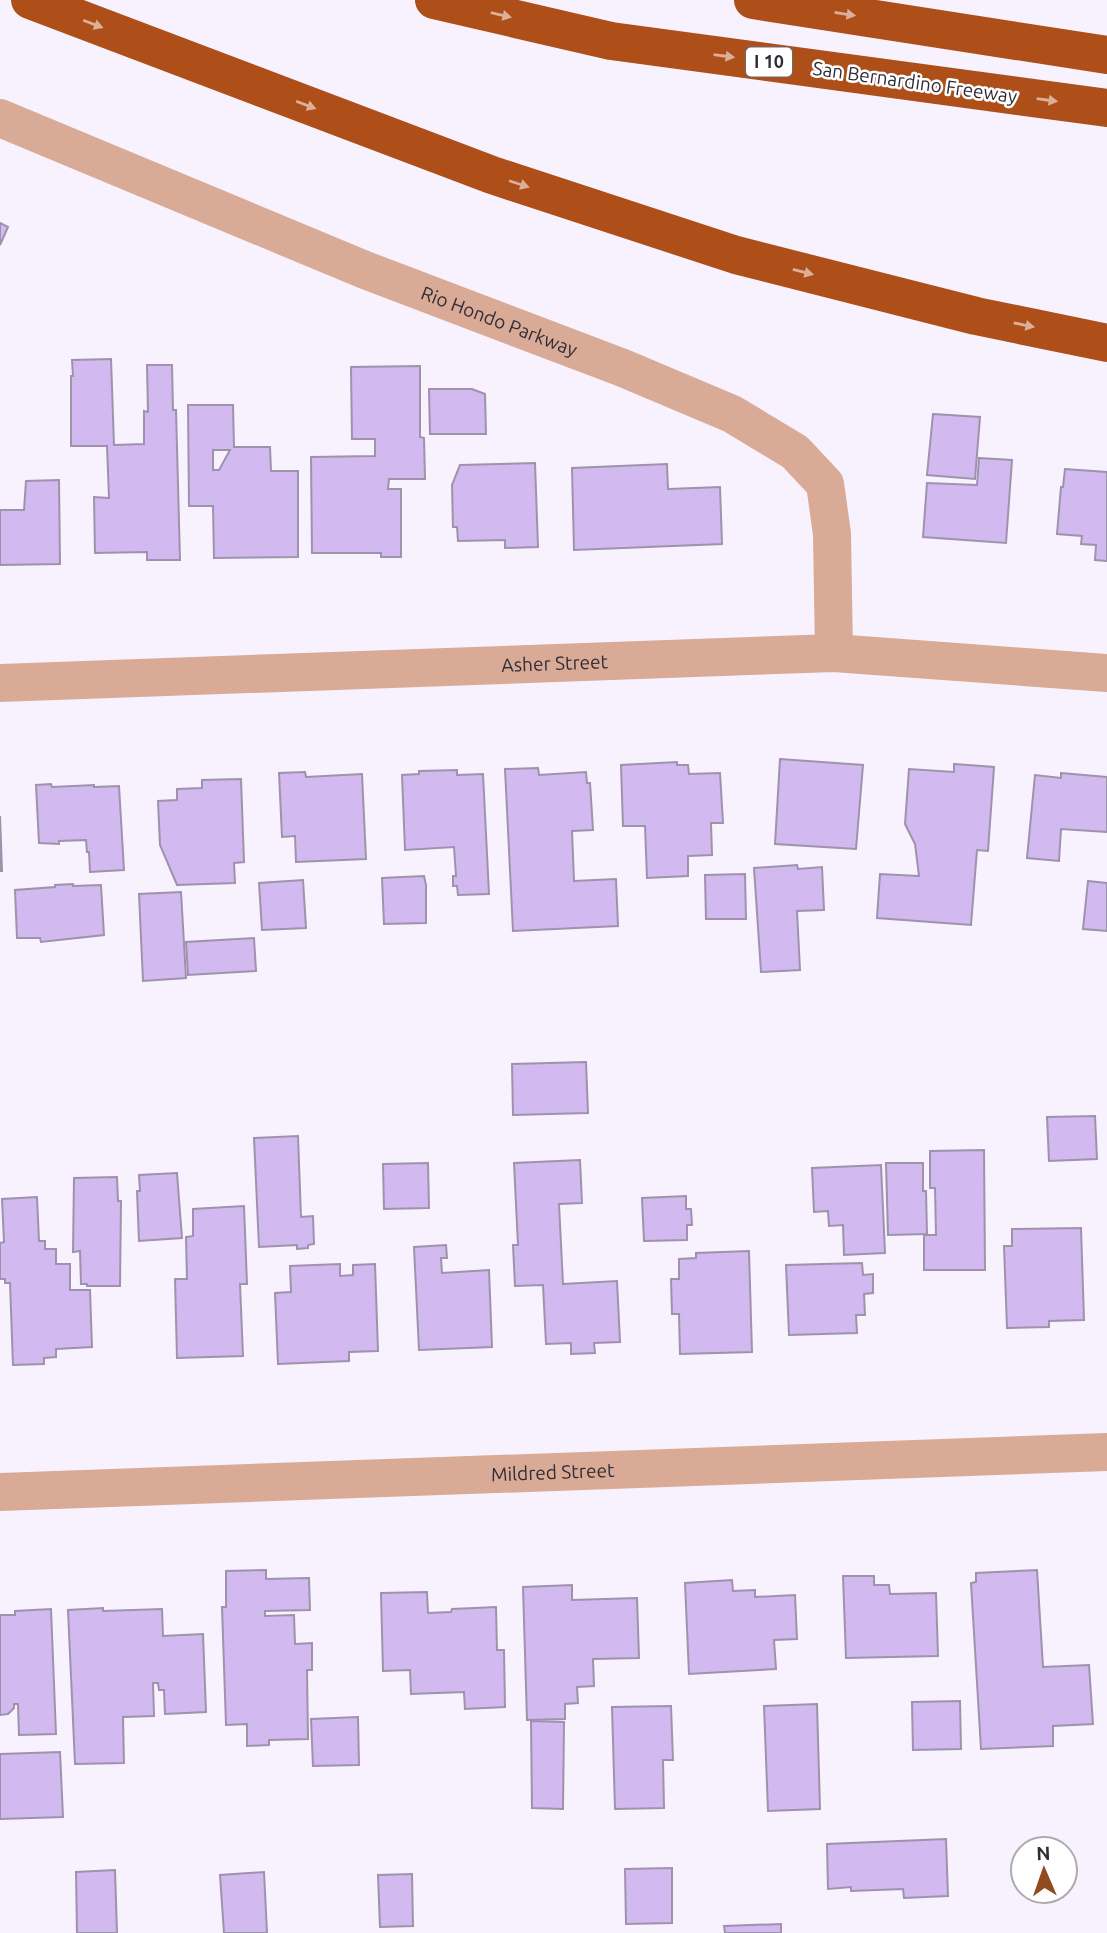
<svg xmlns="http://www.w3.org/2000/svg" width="1107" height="1933" viewBox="0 0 1107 1933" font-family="Ubuntu,sans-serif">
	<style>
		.building { fill: #d2b9f0; stroke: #9e92ac; stroke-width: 2; fill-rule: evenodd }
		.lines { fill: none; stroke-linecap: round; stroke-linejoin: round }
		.minor { stroke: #d9aa95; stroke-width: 38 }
		.tertiary { stroke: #d9aa95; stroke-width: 38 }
		.motorway { stroke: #ae4e19; stroke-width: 38 }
		.oneway { fill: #dbaf98 }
		.labels { text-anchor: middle; stroke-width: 5; stroke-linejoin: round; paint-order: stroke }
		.shield { fill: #fff; stroke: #6f6b72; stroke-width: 2 }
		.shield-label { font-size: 18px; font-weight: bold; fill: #312c36 }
		.street-label { font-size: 19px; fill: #312c36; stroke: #fff }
	</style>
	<rect width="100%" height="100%" fill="#f7f2fd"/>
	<!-- building -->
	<g class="building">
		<polygon points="0,223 8,227 0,245"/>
		<polygon points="111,359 114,445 144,444 144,411 148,412 147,365 172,365 173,410 176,410 180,560 147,560 147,552 95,553 94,497 109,498 107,446 71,446 71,376 73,376 72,360"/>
		<polygon points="420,366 420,437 424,438 425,479 389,479 388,489 401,489 401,557 381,557 381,553 312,553 311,457 375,456 375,439 352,439 351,367"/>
		<polygon points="429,389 472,389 485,394 486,434 430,434"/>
		<path d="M188 405H233L234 447H270L271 471H298V557L214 558 213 506H189ZM213 450H230L219 470H213Z"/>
		<polygon points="933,414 980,417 975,479 927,475"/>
		<polygon points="979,458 1012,460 1006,543 923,537 927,483 977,485"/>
		<polygon points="535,463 538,547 505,548 505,540 458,541 457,527 453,527 452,485 460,465"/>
		<polygon points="667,464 668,489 720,487 722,544 574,550 572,468"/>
		<polygon points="1065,469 1107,472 1107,561 1095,560 1096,545 1081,544 1082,536 1057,534 1061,487 1063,487"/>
		<polygon points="59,480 60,564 0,565 0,510 24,510 26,481"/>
		<polygon points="780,759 863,765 856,849 775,844"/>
		<polygon points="677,762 677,765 688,765 689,774 720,773 723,823 711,823 712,855 688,856 688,876 647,878 645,826 623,826 621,765"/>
		<polygon points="954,764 994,767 988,851 977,850 971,925 877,918 880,874 919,876 915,844 905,824 909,769 954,772"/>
		<polygon points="538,768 539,775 586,772 587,783 590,783 593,830 572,831 574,881 616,879 618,926 513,931 505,769"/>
		<polygon points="457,770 457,775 483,774 489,894 458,895 457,886 453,886 453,876 456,876 454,847 405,850 402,775 419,774 419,771"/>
		<polygon points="305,772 306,777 362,774 366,859 296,862 295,836 282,837 279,773"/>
		<polygon points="1061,773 1107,777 1107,832 1061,829 1059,861 1027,858 1035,775 1061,778"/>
		<polygon points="241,779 244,862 234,863 235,883 177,885 160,845 158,801 177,800 177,789 202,788 202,780"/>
		<polygon points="51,784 52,787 94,785 94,787 119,786 124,870 90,872 89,852 87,852 86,840 59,841 59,844 39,843 36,785"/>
		<polygon points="0,816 2,871 0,871"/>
		<polygon points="797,865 798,869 822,867 824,910 797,911 800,970 761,972 754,868"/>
		<polygon points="745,874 746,919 706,919 705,875"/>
		<polygon points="424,876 426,885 426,923 384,924 382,878"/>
		<polygon points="303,880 306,928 262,930 259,883"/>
		<polygon points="1088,881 1107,883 1107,931 1083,929"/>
		<polygon points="73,884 73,886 101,885 104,935 41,942 40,938 17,938 15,890 55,887 55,885"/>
		<polygon points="181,892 186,978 143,981 139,894"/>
		<polygon points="254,938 256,971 188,975 186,942"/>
		<polygon points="586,1062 588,1113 513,1115 512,1064"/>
		<polygon points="1095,1116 1097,1159 1049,1161 1047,1117"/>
		<polygon points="298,1136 301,1217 313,1216 314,1244 308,1245 308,1248 297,1249 297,1245 259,1247 254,1138"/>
		<polygon points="984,1150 985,1270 924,1270 924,1235 936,1235 935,1188 930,1188 930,1151"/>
		<polygon points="580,1160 582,1203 559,1204 563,1284 617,1281 620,1342 594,1343 595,1353 571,1354 571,1343 546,1344 543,1285 515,1286 513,1245 518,1245 514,1163"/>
		<polygon points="428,1163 429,1208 384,1209 383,1164"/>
		<polygon points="886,1163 923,1163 923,1191 926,1191 927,1234 888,1235"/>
		<polygon points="881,1165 885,1253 844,1255 843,1225 829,1226 828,1211 814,1212 812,1168"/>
		<polygon points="177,1173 182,1238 139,1241 137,1191 140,1191 139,1175"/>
		<polygon points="117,1177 118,1201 121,1201 120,1286 87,1286 87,1284 81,1284 80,1251 73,1252 74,1178"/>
		<polygon points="686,1196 686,1209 691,1209 692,1225 687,1225 687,1240 644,1241 642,1198"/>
		<polygon points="37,1197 39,1241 45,1241 45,1249 56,1249 56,1264 70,1264 70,1290 90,1290 92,1347 56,1349 56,1357 44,1358 44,1364 13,1365 10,1283 5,1283 5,1279 0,1279 0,1243 4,1242 2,1199"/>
		<polygon points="244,1206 247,1284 240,1284 243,1356 177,1358 175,1279 187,1279 186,1237 193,1236 193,1209"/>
		<polygon points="1081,1228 1084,1320 1049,1321 1049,1327 1007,1328 1004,1246 1012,1246 1012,1229"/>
		<polygon points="446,1245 447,1258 441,1258 442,1273 489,1270 492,1347 419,1350 414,1247"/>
		<polygon points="749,1251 752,1352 680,1354 679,1314 672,1314 671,1279 679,1279 679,1259 696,1258 696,1253"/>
		<polygon points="862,1263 863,1275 873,1274 873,1293 864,1294 865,1315 856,1315 857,1333 789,1335 786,1265"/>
		<polygon points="340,1264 340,1276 353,1275 353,1265 375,1264 378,1351 349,1352 349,1361 278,1364 275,1293 291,1292 290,1266"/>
		<polygon points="266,1570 266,1579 309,1578 310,1610 265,1611 265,1616 294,1615 295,1644 312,1643 312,1670 307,1670 308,1739 269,1740 269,1745 247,1746 247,1724 226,1725 222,1607 226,1607 226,1571"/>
		<polygon points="1037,1570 1043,1667 1089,1665 1093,1724 1053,1726 1053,1746 981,1749 971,1583 976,1582 976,1573"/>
		<polygon points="843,1576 874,1576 874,1585 889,1585 890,1594 936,1593 938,1656 846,1658"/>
		<polygon points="732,1580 733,1591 755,1590 755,1597 795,1595 797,1639 774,1640 776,1669 689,1674 685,1583"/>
		<polygon points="572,1585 572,1600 637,1598 639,1658 593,1659 594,1686 577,1687 578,1703 565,1704 565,1719 527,1720 523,1587"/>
		<polygon points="427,1592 428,1613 451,1612 452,1609 496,1607 497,1650 504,1650 505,1707 465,1709 464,1692 411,1694 410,1670 383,1671 381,1593"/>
		<polygon points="103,1608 103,1611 162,1609 163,1636 203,1634 206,1712 165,1714 164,1690 159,1690 158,1683 153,1683 154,1716 123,1717 124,1763 75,1764 68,1610"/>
		<polygon points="51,1609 56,1734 19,1735 18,1704 14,1704 14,1708 8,1714 0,1715 0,1615 15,1615 15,1611"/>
		<polygon points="960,1701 961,1749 913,1750 912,1702"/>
		<polygon points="817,1704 820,1809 768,1811 764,1706"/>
		<polygon points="671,1706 673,1760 663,1760 664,1808 615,1809 612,1707"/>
		<polygon points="358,1717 359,1765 313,1766 311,1719"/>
		<polygon points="531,1721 564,1722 563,1809 532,1808"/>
		<polygon points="60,1752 63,1817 0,1819 0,1754"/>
		<polygon points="946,1839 948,1896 904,1898 903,1889 851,1891 851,1887 828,1889 827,1844"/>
		<polygon points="672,1868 672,1923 626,1924 625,1869"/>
		<polygon points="115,1870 117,1933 77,1933 76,1872"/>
		<polygon points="264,1872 267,1933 224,1933 220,1875"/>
		<polygon points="412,1874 413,1926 380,1927 378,1875"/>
		<polygon points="781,1924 781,1933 725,1933 724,1926"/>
	</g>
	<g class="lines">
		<!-- minor -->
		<g class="minor">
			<path id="s1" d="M0 683 834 653 1107 673"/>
			<path id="s2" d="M0 1492 1107 1452"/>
		</g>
		<!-- tertiary -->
		<path class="tertiary" id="s3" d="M0 118 365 270 623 368 732 414 795 452 825 484 832 534 834 653"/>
		<!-- motorway -->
		<g class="motorway">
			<polyline points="30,0 492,175 736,255 976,316 1107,343"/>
			<polyline points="434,0 611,41 1107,108"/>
			<polyline points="753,0 1107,55"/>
		</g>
	</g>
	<!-- one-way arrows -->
	<defs><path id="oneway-solid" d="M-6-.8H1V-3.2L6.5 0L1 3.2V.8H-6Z" transform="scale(1.75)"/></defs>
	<g class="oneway">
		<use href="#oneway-solid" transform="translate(845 14) rotate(9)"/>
		<use href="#oneway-solid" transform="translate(501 15) rotate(13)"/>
		<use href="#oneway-solid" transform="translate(93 24) rotate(21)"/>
		<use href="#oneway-solid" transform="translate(724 56) rotate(8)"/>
		<use href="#oneway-solid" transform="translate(1047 100) rotate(8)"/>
		<use href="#oneway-solid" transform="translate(306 105) rotate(21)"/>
		<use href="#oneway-solid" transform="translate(519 184) rotate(18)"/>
		<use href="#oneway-solid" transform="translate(803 272) rotate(14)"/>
		<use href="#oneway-solid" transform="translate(1024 325) rotate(12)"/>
	</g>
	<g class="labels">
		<!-- shield labels -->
		<rect class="shield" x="746" y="47.5" width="46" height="29" rx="5"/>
		<g class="shield-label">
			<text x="769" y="68">I 10</text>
		</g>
		<!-- street labels -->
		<g class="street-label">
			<text transform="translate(915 82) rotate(8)" y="7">San Bernardino Freeway</text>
			<text dy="7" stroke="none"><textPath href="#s3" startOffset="539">Rio Hondo Parkway</textPath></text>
			<text dy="7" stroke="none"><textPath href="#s1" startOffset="555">Asher Street</textPath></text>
			<text dy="7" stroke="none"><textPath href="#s2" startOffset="553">Mildred Street</textPath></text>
		</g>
	</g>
	<!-- north arrow -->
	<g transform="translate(1044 1870) rotate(358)"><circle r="33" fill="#ffffff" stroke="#adabaf" stroke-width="2"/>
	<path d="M0-5L12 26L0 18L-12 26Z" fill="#904b20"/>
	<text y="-10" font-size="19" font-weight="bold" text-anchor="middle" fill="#312c36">N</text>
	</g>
</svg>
